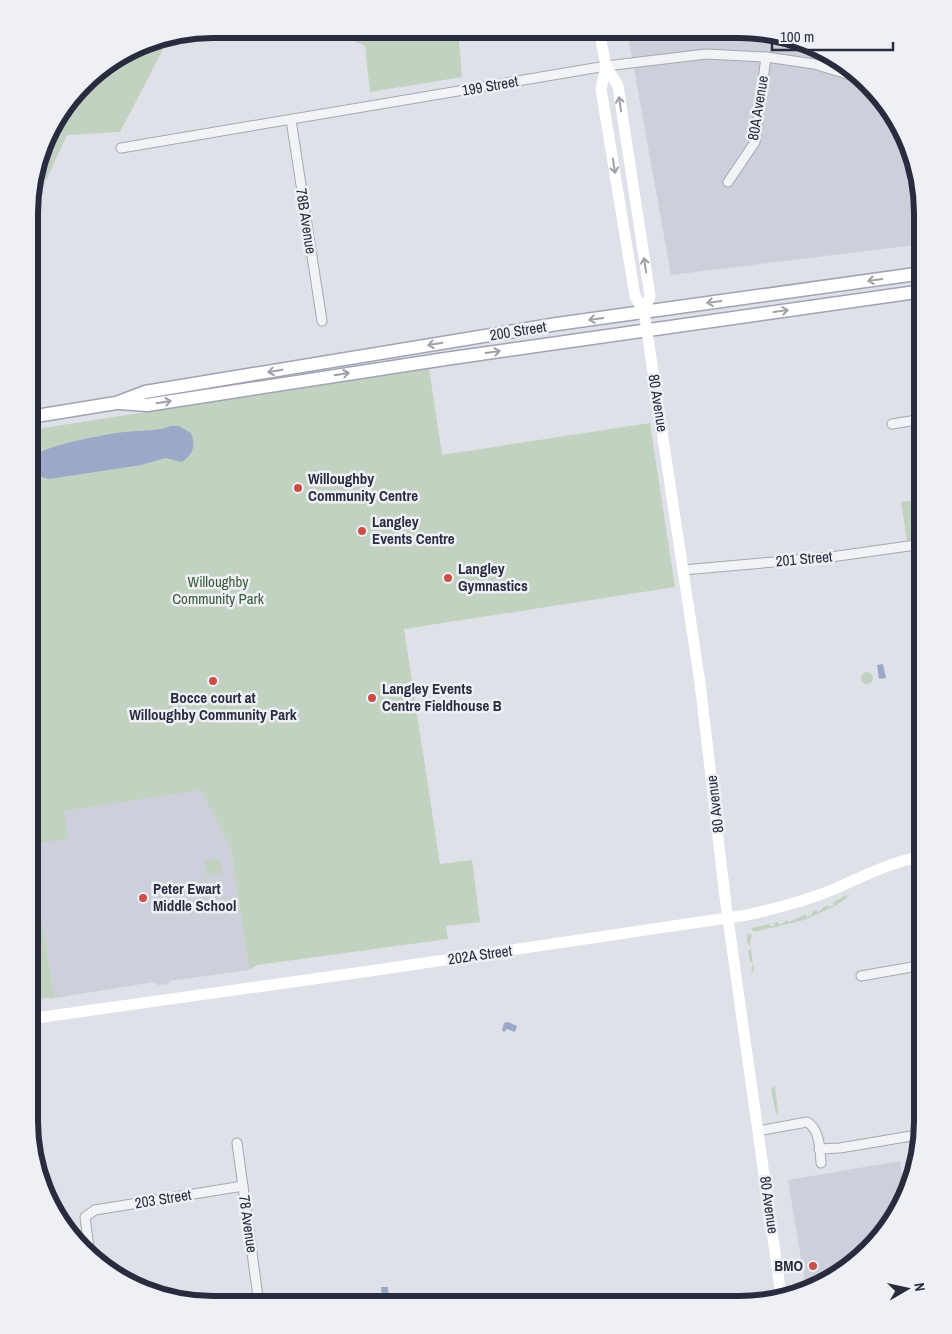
<svg xmlns="http://www.w3.org/2000/svg" width="952" height="1334" viewBox="0 0 952 1334" font-family="'Archivo Narrow',sans-serif">
	<style>
		.built { fill: #cdd0da }
		.green { fill: #c2d2c1 }
		.water { fill: #9ba8c7 }
		.lines { fill: none; stroke-linecap: round; stroke-linejoin: round }
		.stream { stroke: #9ba8c7; stroke-width: 2.5 }
		.street-casing { stroke: #a5a7b2; stroke-width: 11 }
		.primary-casing { stroke: #9fa3b4; stroke-width: 15 }
		.street { stroke: #f2f3f7; stroke-width: 9 }
		.secondary { stroke: #fff; stroke-width: 11 }
		.primary { stroke: #fff; stroke-width: 12 }
		.oneway { stroke: #9fa0a9 }
		.poi-dot { fill: #cb4e47; stroke: #eff0f6; stroke-width: 2 }
		.labels { text-anchor: middle; stroke-width: 5; stroke-linejoin: round; paint-order: stroke }
		.street-label { font-size: 15px; fill: #292c3f; stroke: #eff0f6 }
		.poi-label { font-size: 15px; font-weight: bold; fill: #292c3f; stroke: #eff0f6; text-anchor: start }
		.park-label { font-size: 15px; fill: #365a37; stroke: #eff0f6 }
		.rim { fill: none; stroke: #292c3f; stroke-width: 6 }
	</style>
	<rect width="100%" height="100%" fill="#dfe1e8"/>
	<!-- built -->
	<g class="built">
		<polygon points="627,30 763,30 851,67 904,132 923,213 923,244 671,275"/>
		<polygon points="201,789 231,850 249,970 170,981 168,984 158,985 154,982 55,998 29,845 68,839 63,811"/>
		<polygon points="900,1161 905,1197 892,1224 860,1260 827,1282 809,1285 805,1283 788,1180"/>
	</g>
	<!-- green -->
	<g class="green">
		<polygon points="329,29 458,29 462,77 370,92 365,46"/>
		<polygon points="170,36 120,132 67,135 30,215 30,189 53,121 92,74 153,39"/>
		<polygon points="429,368 442,455 650,423 675,587 404,629 440,864 472,860 480,922 446,926 448,939 257,965 249,970 231,850 201,790 64,811 68,839 29,845 30,430"/>
		<polygon points="923,499 923,537 907,541 901,502"/>
		<circle cx="867" cy="678" r="6"/>
		<polygon points="29,847 55,998 29,999"/>
		<polygon points="220,858 222,873 207,876 204,861"/>
		<polygon points="846,895 847,898 833,907 804,920 754,932 751,928 770,924 770,926 775,926 774,923 778,922 780,925 787,920 789,922 806,914 807,917 812,915 812,912 816,910 818,912 827,905 829,907 834,905 833,903"/>
		<polygon points="747,933 752,935 750,942 754,971 751,972 753,962 750,962 748,950 751,950 747,941"/>
		<polygon points="775,1086 778,1112 776,1114 771,1089"/>
	</g>
	<!-- water -->
	<g class="water">
		<path d="M171 426H179L191 433C196 447 193 454 182 462L165 458 141 465 49 479 39 476 37 455C43 446 111 433 125 432 141 430 155 432 171 426Z"/>
		<polygon points="883,664 886,678 879,679 877,665"/>
		<polygon points="508,1022 517,1026 515,1032 507,1029 504,1032 502,1030 504,1023"/>
		<polygon points="381,1287 388,1287 389,1300 382,1301"/>
	</g>
	<g class="lines">
		<!-- stream -->
		<polyline class="stream" points="344,29 358,34 369,29"/>
		<!-- street casing -->
		<g class="street-casing">
			<g id="street">
				<polyline points="291,120 322,321"/>
				<polyline points="121,148 606,66 706,54 766,57 814,64 860,78"/>
				<polyline points="728,182 755,142 766,57"/>
				<polyline points="892,424 923,419"/>
				<polyline points="683,570 831,557 923,544"/>
				<polyline points="861,976 923,965"/>
				<path d="M758 1131 807 1122C820 1129 820 1150 821 1163"/>
				<polyline points="237,1143 259,1304"/>
				<polyline points="819,1149 840,1148 923,1134"/>
				<polyline points="90,1255 85,1217 95,1210 243,1186"/>
			</g>
		</g>
		<!-- primary casing -->
		<g class="primary-casing">
			<g id="primary">
				<polyline points="119,403 147,405 445,359 923,291"/>
				<polyline points="30,417 116,403 145,392 557,324 923,273"/>
			</g>
		</g>
		<!-- street -->
		<use href="#street" class="street"/>
		<!-- secondary -->
		<g class="secondary">
			<polyline points="599,30 606,66 618,86 650,296 644,312"/>
			<polyline points="606,66 601,89 635,296 644,312 700,683 726,905 781,1295"/>
			<path d="M29 1019 370 971 747 915C778 908 810 900 839 887 868 874 892 862 923 856"/>
		</g>
		<!-- primary -->
		<use href="#primary" class="primary"/>
	</g>
	<!-- one-way arrows -->
	<defs><path id="oneway-shaft" d="M-6 0H5M1.5-3L5.5 0L1.5 3" fill="none" stroke-width="1.6" stroke-linecap="round" stroke-linejoin="round" transform="scale(1.25)"/></defs>
	<g class="oneway">
		<use href="#oneway-shaft" transform="translate(620 104) rotate(-99)"/>
		<use href="#oneway-shaft" transform="translate(614 166) rotate(81)"/>
		<use href="#oneway-shaft" transform="translate(645 265) rotate(-99)"/>
		<use href="#oneway-shaft" transform="translate(875 280) rotate(172)"/>
		<use href="#oneway-shaft" transform="translate(714 302) rotate(172)"/>
		<use href="#oneway-shaft" transform="translate(781 311) rotate(-8)"/>
		<use href="#oneway-shaft" transform="translate(596 319) rotate(172)"/>
		<use href="#oneway-shaft" transform="translate(435 344) rotate(170)"/>
		<use href="#oneway-shaft" transform="translate(493 352) rotate(-8)"/>
		<use href="#oneway-shaft" transform="translate(275 371) rotate(171)"/>
		<use href="#oneway-shaft" transform="translate(342 374) rotate(-9)"/>
		<use href="#oneway-shaft" transform="translate(164 402) rotate(-9)"/>
	</g>
	<!-- markers -->
	<g class="poi-dot">
		<circle cx="298" cy="488" r="5"/>
		<circle cx="362" cy="531" r="5"/>
		<circle cx="448" cy="578" r="5"/>
		<circle cx="213" cy="681" r="5"/>
		<circle cx="372" cy="698" r="5"/>
		<circle cx="143" cy="898" r="5"/>
		<circle cx="813" cy="1266" r="5"/>
	</g>
	<g class="labels">
		<!-- street labels -->
		<g class="street-label">
			<text transform="translate(490 86) rotate(-10)" y="5">199 Street</text>
			<text transform="translate(758 108) rotate(-81)" y="5">80A Avenue</text>
			<text transform="translate(306 221) rotate(81)" y="5">78B Avenue</text>
			<text transform="translate(518 331) rotate(-9)" y="5">200 Street</text>
			<text transform="translate(658 403) rotate(81)" y="5">80 Avenue</text>
			<text transform="translate(804 559) rotate(-5)" y="5">201 Street</text>
			<text transform="translate(715 804) rotate(-97)" y="5">80 Avenue</text>
			<text transform="translate(480 955) rotate(-8)" y="5">202A Street</text>
			<text transform="translate(163 1199) rotate(-9)" y="5">203 Street</text>
			<text transform="translate(769 1205) rotate(82)" y="5">80 Avenue</text>
			<text transform="translate(248 1224) rotate(82)" y="5">78 Avenue</text>
		</g>
		<!-- poi labels -->
		<g class="poi-label">
			<text x="308" y="484">Willoughby<tspan x="308" dy="17">Community Centre</tspan></text>
			<text x="372" y="527">Langley<tspan x="372" dy="17">Events Centre</tspan></text>
			<text x="458" y="574">Langley<tspan x="458" dy="17">Gymnastics</tspan></text>
			<text x="382" y="694">Langley Events<tspan x="382" dy="17">Centre Fieldhouse B</tspan></text>
			<text x="213" y="703" text-anchor="middle">Bocce court at<tspan x="213" dy="17">Willoughby Community Park</tspan></text>
			<text x="153" y="894">Peter Ewart<tspan x="153" dy="17">Middle School</tspan></text>
			<text x="803" y="1271" text-anchor="end">BMO</text>
		</g>
		<!-- park labels -->
		<g class="park-label">
			<text x="218" y="587">Willoughby<tspan x="218" dy="17">Community Park</tspan></text>
		</g>
	</g>
	<!-- crop -->
	<path d="M0 0H952V1334H0ZM213 38H739A175 175 0 0 1 914 213V1121A175 175 0 0 1 739 1296H213A175 175 0 0 1 38 1121V213A175 175 0 0 1 213 38Z" fill="#eff0f6" fill-rule="evenodd"/>
	<path class="rim" d="M213 38H739A175 175 0 0 1 914 213V1121A175 175 0 0 1 739 1296H213A175 175 0 0 1 38 1121V213A175 175 0 0 1 213 38Z"/>
	<!-- north arrow -->
	<g transform="translate(907 1289) rotate(81)" stroke="#eff0f6" stroke-width="4" paint-order="stroke">
	<path d="M0-4L9 19L0 12L-9 19Z" fill="#292c3f"/>
	<text y="-8" font-size="14" font-weight="bold" text-anchor="middle" fill="#292c3f">N</text>
	</g>
	<!-- scale -->
	<path d="M772 42v8h121v-8" fill="none" stroke="#292c3f" stroke-width="2.5"/>
	<text x="780" y="42" font-size="15" fill="#292c3f" stroke="#eff0f6" stroke-width="4" paint-order="stroke">100 m</text>
</svg>
